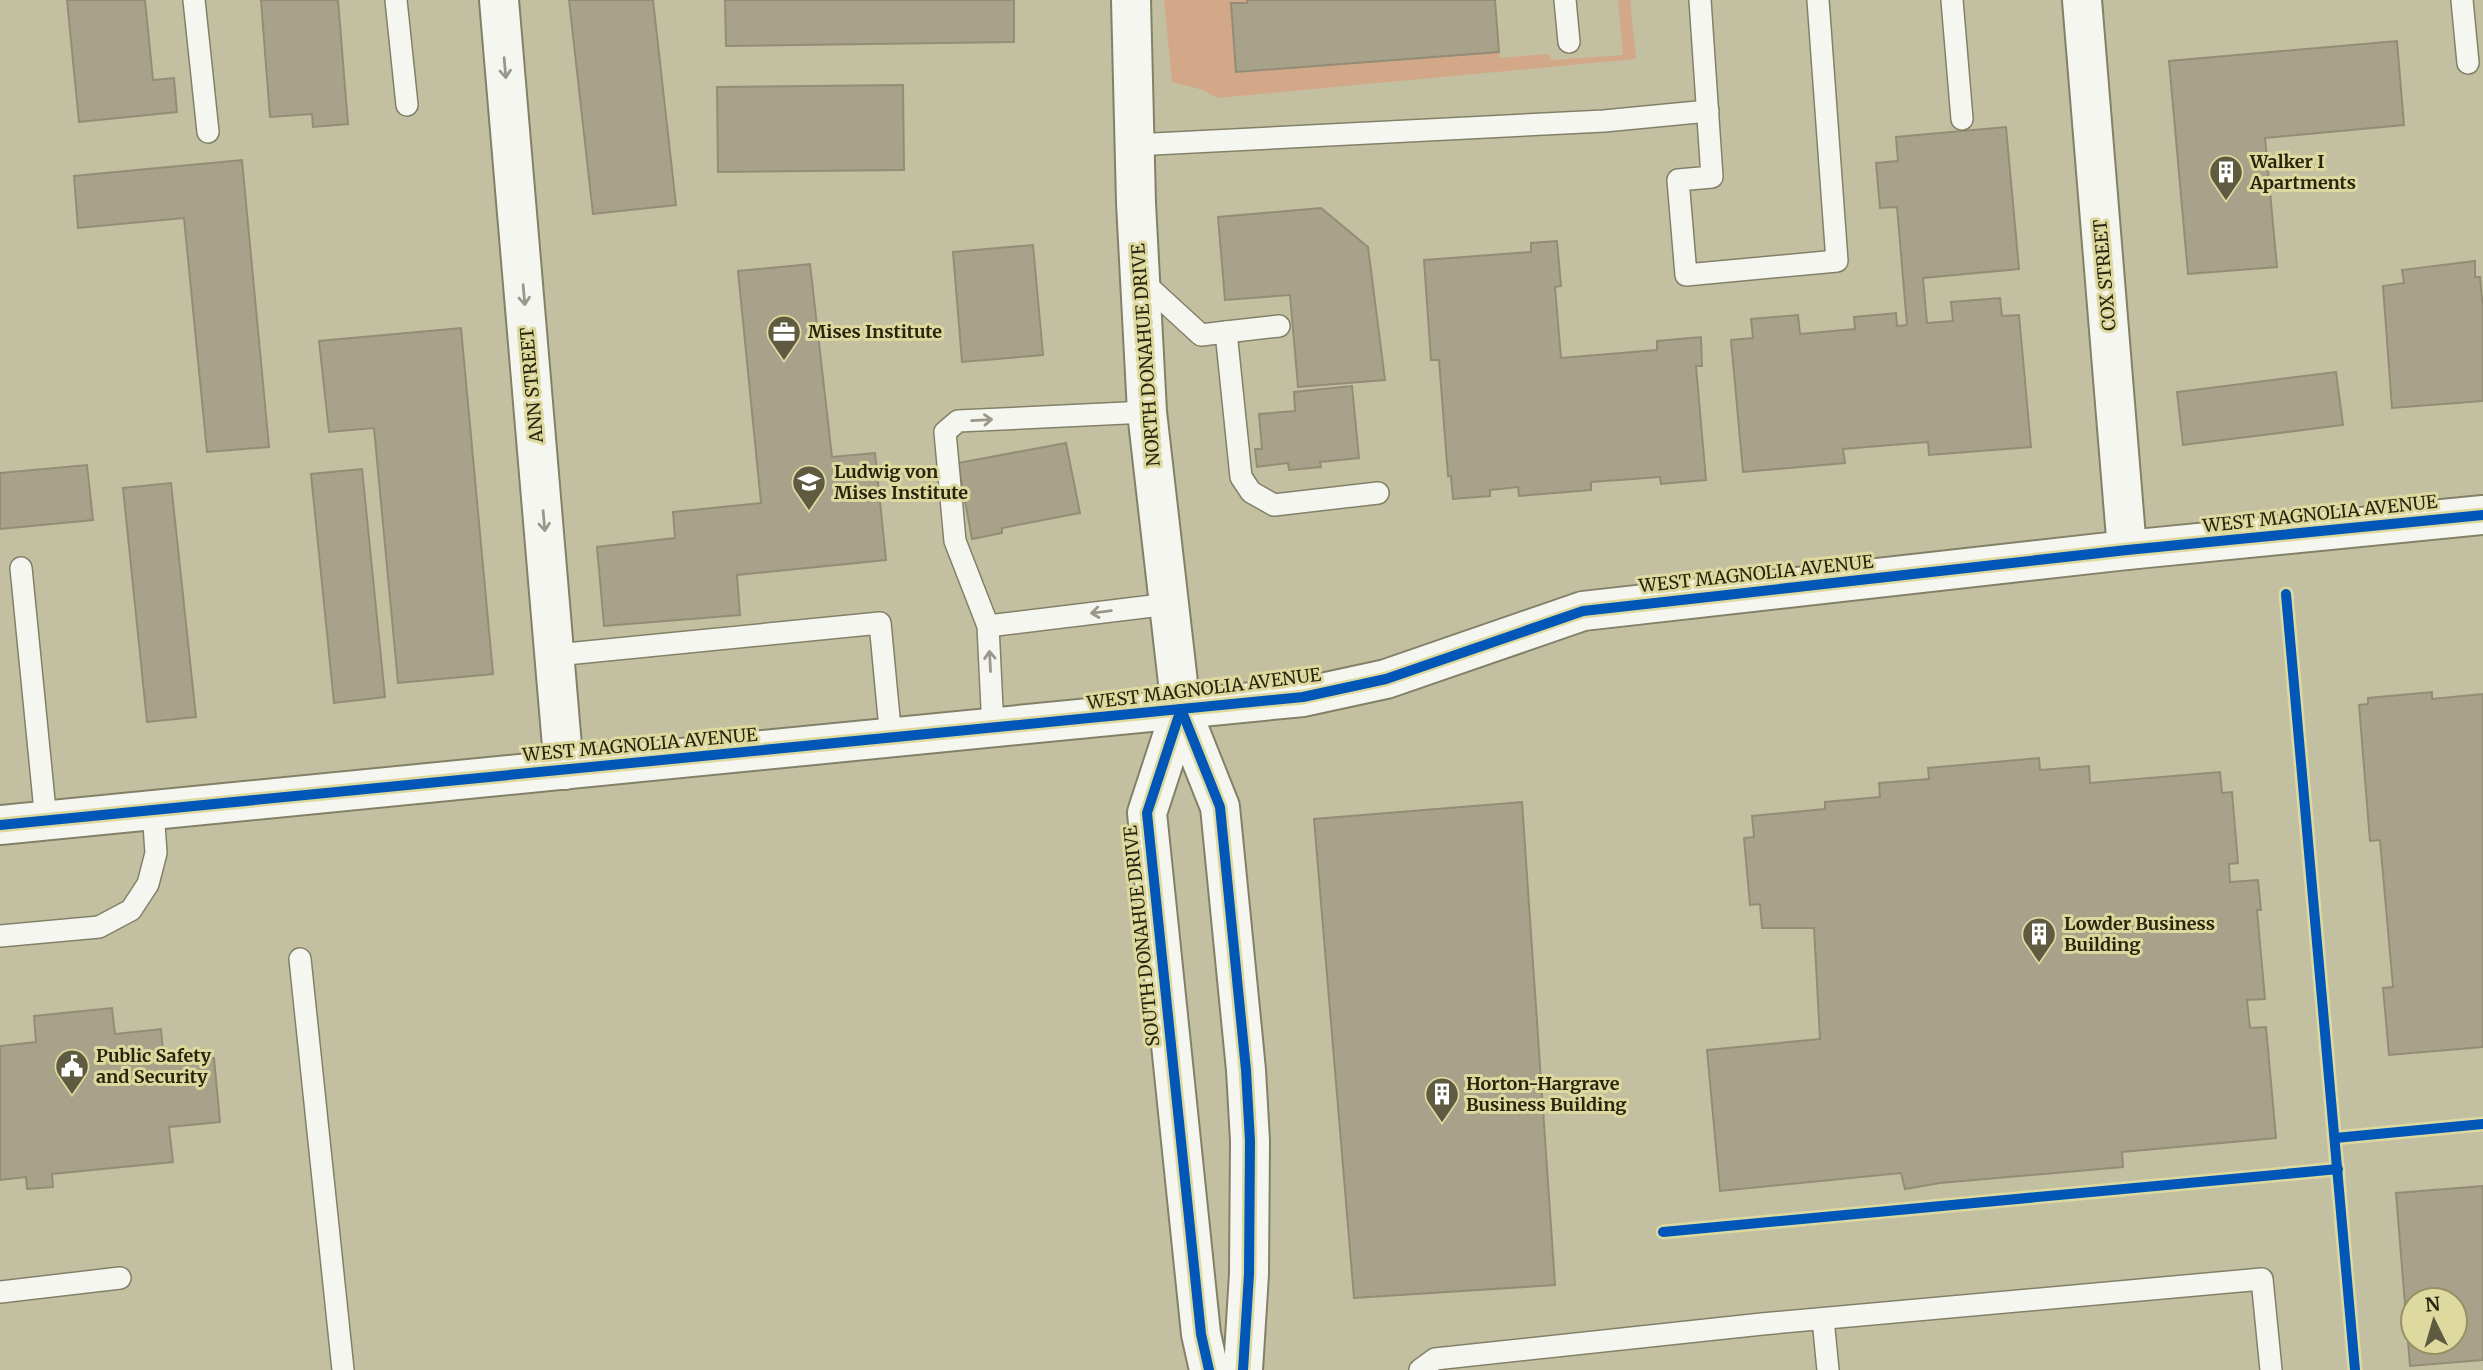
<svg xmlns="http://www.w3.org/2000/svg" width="2483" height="1370" viewBox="0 0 2483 1370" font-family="Merriweather,serif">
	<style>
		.green { fill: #d2a889 }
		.building { fill: #a8a28a; stroke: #948d76; stroke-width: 2; fill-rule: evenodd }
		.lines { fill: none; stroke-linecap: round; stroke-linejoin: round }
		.service-casing { stroke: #838068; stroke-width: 24 }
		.minor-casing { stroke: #838068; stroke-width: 42 }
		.tertiary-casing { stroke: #838068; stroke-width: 42 }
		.service { stroke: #f6f6f1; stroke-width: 21 }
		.minor { stroke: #f6f6f1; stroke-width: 38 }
		.tertiary { stroke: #f6f6f1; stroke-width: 38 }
		.cycleway-casing { stroke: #ded99f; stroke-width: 15 }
		.cycleway { stroke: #0057b8; stroke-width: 10 }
		.oneway { stroke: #99988b }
		.labels { text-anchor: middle; stroke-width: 6; stroke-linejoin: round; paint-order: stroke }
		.poi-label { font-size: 18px; font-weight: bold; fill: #27250e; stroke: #ded99f; text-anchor: start }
		.street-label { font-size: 18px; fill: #27250e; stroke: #ded99f }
	</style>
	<rect width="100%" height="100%" fill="#c3c0a1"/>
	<!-- green -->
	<polygon class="green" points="1164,0 1247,0 1247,3 1231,3 1237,72 1499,52 1500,58 1546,54 1550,55 1551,60 1623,55 1618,0 1630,0 1636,59 1217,98 1203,90 1172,82"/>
	<!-- building -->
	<g class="building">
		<polygon points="67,0 145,0 153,80 174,78 177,112 79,122"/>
		<polygon points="261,0 338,0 348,124 313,127 312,114 270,117"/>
		<polygon points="569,0 653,0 676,205 593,214"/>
		<polygon points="725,0 1014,0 1014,42 726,46"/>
		<polygon points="1247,0 1495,0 1499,52 1236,72 1231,3 1247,3"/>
		<polygon points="2397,41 2404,125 2265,138 2277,267 2188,274 2169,61"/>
		<polygon points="903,85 904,170 718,172 717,87"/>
		<polygon points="2006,127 2019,269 1923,278 1927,323 1953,321 1951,302 2000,298 2002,316 2019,315 2031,447 1929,455 1928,442 1843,449 1845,463 1743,472 1731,340 1753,338 1751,319 1798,315 1800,334 1855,329 1854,317 1896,313 1897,326 1907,325 1897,207 1880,208 1876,163 1898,161 1896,137"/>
		<polygon points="242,160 269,447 207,452 184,218 78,228 74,176"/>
		<polygon points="1321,208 1368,247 1385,380 1298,387 1290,295 1225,300 1218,217"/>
		<polygon points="1557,241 1561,286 1555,287 1561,358 1657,350 1657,341 1701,337 1702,366 1696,366 1706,480 1661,484 1660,477 1591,482 1591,490 1519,496 1518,487 1490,490 1490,496 1453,499 1451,476 1448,476 1439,360 1431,360 1424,260 1531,252 1531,243"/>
		<polygon points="1033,245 1043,355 962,362 953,252"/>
		<polygon points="2475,261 2475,277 2480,277 2483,309 2483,401 2392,408 2383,286 2404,283 2402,270"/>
		<polygon points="810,264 832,457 875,453 886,560 737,575 740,615 604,626 597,547 675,538 673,512 761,503 738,271"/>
		<polygon points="461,328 493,674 398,683 374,428 329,432 319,341"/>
		<polygon points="2336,372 2343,425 2183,445 2177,392"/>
		<polygon points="1352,386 1359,458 1320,462 1321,467 1289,470 1288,463 1257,467 1255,449 1262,449 1259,414 1295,411 1294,392"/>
		<polygon points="1066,443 1080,513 1002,528 1002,533 972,539 958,463"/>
		<polygon points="87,465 93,520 0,529 0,473"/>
		<polygon points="362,469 385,697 334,703 311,474"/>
		<polygon points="171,483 196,717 147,722 123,488"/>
		<polygon points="2432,692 2432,699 2483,694 2483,1047 2389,1055 2383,988 2393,987 2380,840 2370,841 2359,705 2368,704 2368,698"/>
		<polygon points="2039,758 2040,770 2089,766 2090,783 2220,772 2222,793 2232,792 2238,863 2229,864 2230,882 2258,880 2261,910 2257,910 2265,999 2247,1000 2250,1028 2266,1027 2276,1138 2122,1152 2123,1167 1940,1183 1905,1189 1901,1173 1720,1191 1707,1050 1820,1039 1814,928 1762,928 1760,904 1750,905 1744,838 1754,837 1752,816 1825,809 1825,802 1880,797 1879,783 1929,779 1928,768"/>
		<polygon points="1522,802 1555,1285 1354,1298 1314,819"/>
		<polygon points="112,1008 115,1034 161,1029 164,1063 214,1058 220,1122 169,1127 173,1162 52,1174 53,1187 27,1189 26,1177 0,1180 0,1046 36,1042 34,1016"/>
		<path d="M2483 1186V1360L2410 1366 2396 1193ZM2413 1300H2455V1342H2413Z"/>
	</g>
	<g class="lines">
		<!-- service casing -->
		<g class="service-casing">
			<g id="service">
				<polyline points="194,0 208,132"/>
				<polyline points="396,0 407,105"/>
				<polyline points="1565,0 1569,42"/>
				<polyline points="1700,0 1712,177 1678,180 1686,275 1837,261 1818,0"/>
				<polyline points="1952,0 1962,119"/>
				<polyline points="2462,0 2468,63"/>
				<polyline points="1134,145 1604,121 1708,111"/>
				<polyline points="1141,280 1201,335 1226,332 1241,477 1251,492 1274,505 1378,493"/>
				<polyline points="1226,332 1279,326"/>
				<polyline points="21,568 46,821"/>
				<polyline points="988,626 1169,604"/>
				<polyline points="556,655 880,623 891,739"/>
				<polyline points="993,729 988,626 955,541 945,432 958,421 1147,412"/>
				<polyline points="0,936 99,927 131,910 148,884 156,853 153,810"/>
				<polyline points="300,959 343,1370"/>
				<polyline points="0,1292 120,1278"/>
				<polyline points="1823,1319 1828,1370"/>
				<polyline points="1420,1370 1435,1359 1762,1324 2262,1279 2271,1370"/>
			</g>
		</g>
		<!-- minor casing -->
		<g class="minor-casing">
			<g id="minor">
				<polyline points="499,0 564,770"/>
				<polyline points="2082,0 2127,550"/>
			</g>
		</g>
		<!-- tertiary casing -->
		<g class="tertiary-casing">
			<g id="tertiary">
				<polyline points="1131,0 1136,203 1147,412 1181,709 1220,807 1246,1070 1250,1141 1249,1274 1243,1370"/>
				<polyline points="1181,709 1147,813 1201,1334 1209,1370"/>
				<polyline points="0,825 1303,697 1386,679 1583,611 2127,550 2483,515"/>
			</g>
		</g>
		<!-- service -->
		<use href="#service" class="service"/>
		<!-- minor -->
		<use href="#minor" class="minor"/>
		<!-- tertiary -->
		<use href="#tertiary" class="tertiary"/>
		<!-- cycleway casing -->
		<g class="cycleway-casing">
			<g id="cycleway">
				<polyline points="2286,594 2355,1370"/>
				<polyline points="1181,709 1147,813 1201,1334 1209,1370"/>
				<polyline points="1181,709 1220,807 1246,1070 1250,1141 1249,1274 1243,1370"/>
				<polyline points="0,825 1303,697 1386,679 1583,611 2127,550 2483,515"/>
				<polyline points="2335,1138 2483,1124"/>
				<polyline points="1663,1232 2338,1169"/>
			</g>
		</g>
		<!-- cycleway -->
		<use href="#cycleway" class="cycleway"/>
	</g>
	<!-- one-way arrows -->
	<defs><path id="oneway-shaft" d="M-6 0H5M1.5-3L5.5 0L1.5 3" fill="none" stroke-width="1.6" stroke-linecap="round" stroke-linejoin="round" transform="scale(1.75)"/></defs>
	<g class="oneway">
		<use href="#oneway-shaft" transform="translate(505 68) rotate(85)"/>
		<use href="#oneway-shaft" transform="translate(524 295) rotate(85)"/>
		<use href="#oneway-shaft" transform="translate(982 420) rotate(-3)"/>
		<use href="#oneway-shaft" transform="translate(544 521) rotate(85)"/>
		<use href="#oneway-shaft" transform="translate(1101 612) rotate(173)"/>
		<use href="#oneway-shaft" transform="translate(990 661) rotate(-93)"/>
	</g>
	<!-- icons -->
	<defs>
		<g id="building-pin" transform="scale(1.75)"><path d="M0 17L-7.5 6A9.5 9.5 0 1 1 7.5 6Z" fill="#5e5b41" stroke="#ded99f"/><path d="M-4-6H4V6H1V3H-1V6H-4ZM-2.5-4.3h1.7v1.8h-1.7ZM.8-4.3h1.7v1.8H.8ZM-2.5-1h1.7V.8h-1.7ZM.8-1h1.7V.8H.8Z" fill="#fff"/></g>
		<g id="office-pin" transform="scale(1.75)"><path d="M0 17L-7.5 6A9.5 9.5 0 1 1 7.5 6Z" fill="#5e5b41" stroke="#ded99f"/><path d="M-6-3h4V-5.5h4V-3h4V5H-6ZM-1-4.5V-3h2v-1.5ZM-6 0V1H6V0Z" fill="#fff"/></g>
		<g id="university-pin" transform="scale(1.75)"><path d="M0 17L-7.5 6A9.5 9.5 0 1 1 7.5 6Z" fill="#5e5b41" stroke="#ded99f"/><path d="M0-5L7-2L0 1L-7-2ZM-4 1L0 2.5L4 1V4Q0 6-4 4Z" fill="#fff"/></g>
		<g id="civic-pin" transform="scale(1.75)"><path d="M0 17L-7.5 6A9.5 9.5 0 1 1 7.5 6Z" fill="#5e5b41" stroke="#ded99f"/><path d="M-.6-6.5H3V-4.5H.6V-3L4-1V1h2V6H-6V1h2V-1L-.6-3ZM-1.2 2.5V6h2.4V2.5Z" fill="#fff"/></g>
	</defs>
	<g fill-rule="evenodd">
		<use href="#building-pin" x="2226" y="172"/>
		<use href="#office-pin" x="784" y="332"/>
		<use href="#university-pin" x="809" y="482"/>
		<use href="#building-pin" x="2039" y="934"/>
		<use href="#civic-pin" x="72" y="1066"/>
		<use href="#building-pin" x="1442" y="1094"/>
	</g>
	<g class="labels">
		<!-- poi labels -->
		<g class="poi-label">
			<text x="2250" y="168">Walker I<tspan x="2250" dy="21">Apartments</tspan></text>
			<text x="808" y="338">Mises Institute</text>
			<text x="834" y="478">Ludwig von<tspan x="834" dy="21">Mises Institute</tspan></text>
			<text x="2064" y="930">Lowder Business<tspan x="2064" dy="21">Building</tspan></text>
			<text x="96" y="1062">Public Safety<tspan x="96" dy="21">and Security</tspan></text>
			<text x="1466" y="1090">Horton-Hargrave<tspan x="1466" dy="21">Business Building</tspan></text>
		</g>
		<!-- street labels -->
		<g class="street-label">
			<text transform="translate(2105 275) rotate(-95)" y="6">COX STREET</text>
			<text transform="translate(1146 355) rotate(-94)" y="6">NORTH DONAHUE DRIVE</text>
			<text transform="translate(532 385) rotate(-95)" y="6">ANN STREET</text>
			<text transform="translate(2320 514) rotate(-6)" y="6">WEST MAGNOLIA AVENUE</text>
			<text transform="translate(1756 574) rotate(-6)" y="6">WEST MAGNOLIA AVENUE</text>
			<text transform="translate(1204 689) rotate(-7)" y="6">WEST MAGNOLIA AVENUE</text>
			<text transform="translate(640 745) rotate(-5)" y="6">WEST MAGNOLIA AVENUE</text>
			<text transform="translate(1142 936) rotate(-96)" y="6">SOUTH DONAHUE DRIVE</text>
		</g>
	</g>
	<!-- north arrow -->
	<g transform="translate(2434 1321) rotate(355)"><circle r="33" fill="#ded99f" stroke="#959165" stroke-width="2"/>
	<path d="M0-5L12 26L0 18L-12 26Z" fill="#5e5b41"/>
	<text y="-10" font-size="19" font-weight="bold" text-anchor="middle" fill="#27250e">N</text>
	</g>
</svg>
